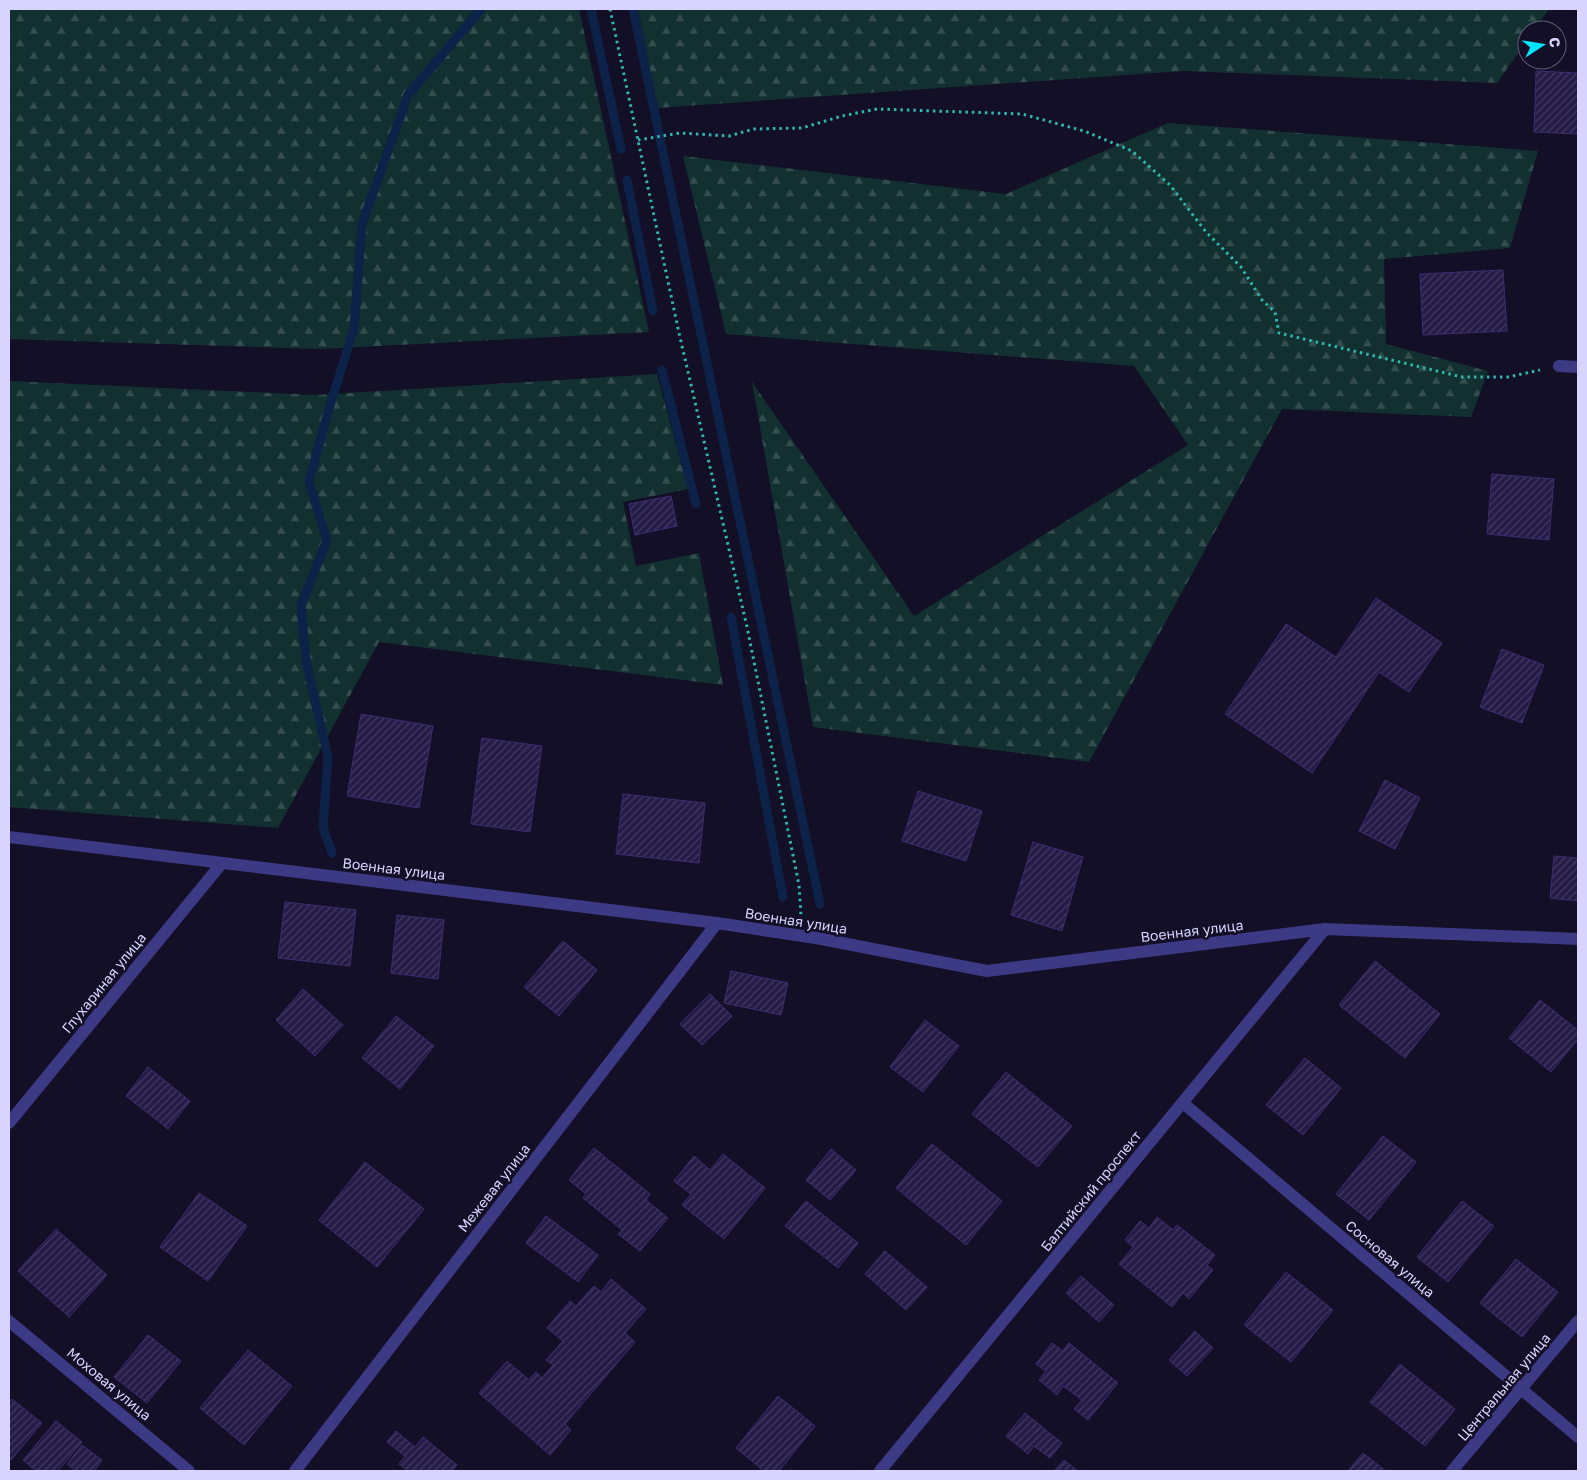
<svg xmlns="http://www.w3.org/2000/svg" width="1587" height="1480" viewBox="0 0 1587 1480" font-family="'Golos Text',sans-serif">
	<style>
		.forest { fill: url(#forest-firs) }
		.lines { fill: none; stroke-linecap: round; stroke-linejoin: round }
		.stream { stroke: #0c2248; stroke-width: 9 }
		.building { fill: url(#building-hatch); stroke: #3b2d73 }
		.path { stroke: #2fb8b0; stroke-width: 3; stroke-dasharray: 2.5 4; stroke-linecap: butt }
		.minor { stroke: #3d3a85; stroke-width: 12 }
		.labels { text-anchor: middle; stroke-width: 5; stroke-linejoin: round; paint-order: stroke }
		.street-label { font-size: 14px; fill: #d9d4ff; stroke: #130f26 }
	</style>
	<defs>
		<pattern id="forest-firs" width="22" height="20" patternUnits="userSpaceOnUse" patternTransform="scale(1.25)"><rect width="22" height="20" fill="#12302f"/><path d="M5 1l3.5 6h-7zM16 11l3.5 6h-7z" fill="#344d4e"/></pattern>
		<pattern id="building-hatch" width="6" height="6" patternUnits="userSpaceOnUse" patternTransform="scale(1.25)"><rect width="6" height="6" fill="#241b47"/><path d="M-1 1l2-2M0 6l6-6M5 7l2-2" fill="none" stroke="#433b63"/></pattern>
	</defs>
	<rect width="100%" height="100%" fill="#130f26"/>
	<!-- forest -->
	<g class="forest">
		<polygon points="9,9 579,9 649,332 320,349 9,339"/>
		<polygon points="638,9 1549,9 1534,30 1527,30 1527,40 1497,83 1183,71 657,108"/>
		<polygon points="1168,123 1538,151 1510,248 1384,259 1386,344 1488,371 1471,417 1282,409 1089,762 813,727 752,382 914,616 1188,445 1134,366 726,334 683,156 1006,194"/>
		<polygon points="657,374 688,489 623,502 636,566 699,553 723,685 379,642 278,828 9,807 9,381 316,395"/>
	</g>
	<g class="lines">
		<!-- stream -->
		<g class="stream">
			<polyline points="591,9 621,149"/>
			<polyline points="633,9 820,904"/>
			<polyline points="627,180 653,311"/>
			<polyline points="662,370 696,504"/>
			<polyline points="731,617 783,897"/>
			<polyline points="332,853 323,827 328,757 306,661 301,605 327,540 309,481 331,402 354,329 362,224 408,95 481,9"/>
		</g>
	</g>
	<!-- building -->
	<g class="building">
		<polygon points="1536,71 1578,73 1578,134 1534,132"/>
		<polygon points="1503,270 1507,331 1423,335 1420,274"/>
		<polygon points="1492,474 1554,479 1549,540 1487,534"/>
		<polygon points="671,496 677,526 635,535 629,504"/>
		<polygon points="1376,598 1442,643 1409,692 1379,672 1312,773 1225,714 1286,624 1336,657"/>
		<polygon points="1502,649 1544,665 1522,723 1480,707"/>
		<polygon points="361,714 433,726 419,808 347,796"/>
		<polygon points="482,738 542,746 530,832 471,824"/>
		<polygon points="1385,780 1420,798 1395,849 1359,831"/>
		<polygon points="918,791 982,811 966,861 902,841"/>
		<polygon points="623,794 705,803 699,863 616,854"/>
		<polygon points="1033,842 1083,857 1062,931 1011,915"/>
		<polygon points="1554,856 1578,858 1578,901 1550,898"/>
		<polygon points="285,902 356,910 350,966 278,958"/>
		<polygon points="397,915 444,920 438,979 391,973"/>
		<polygon points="563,941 597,970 559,1016 524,987"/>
		<polygon points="1375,961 1440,1014 1405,1058 1339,1005"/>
		<polygon points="731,971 788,983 781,1015 724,1003"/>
		<polygon points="303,989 343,1025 315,1056 276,1020"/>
		<polygon points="710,994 732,1016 702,1045 680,1024"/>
		<polygon points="1540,1000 1578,1030 1578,1039 1551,1072 1509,1038"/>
		<polygon points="396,1016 434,1046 400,1089 362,1058"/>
		<polygon points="925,1020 959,1046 923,1092 890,1067"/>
		<polygon points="1305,1058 1341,1088 1303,1135 1266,1105"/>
		<polygon points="148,1067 190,1101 168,1129 126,1096"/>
		<polygon points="1006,1072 1072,1126 1038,1167 972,1114"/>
		<polygon points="1383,1136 1416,1162 1369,1220 1336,1194"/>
		<polygon points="932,1144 1002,1201 966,1245 896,1188"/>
		<polygon points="594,1148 650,1194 646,1200 668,1218 640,1251 618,1234 622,1230 583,1198 586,1194 569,1180"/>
		<polygon points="831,1149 856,1170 830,1200 806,1180"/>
		<polygon points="723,1154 765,1188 724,1239 682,1205 691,1194 674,1181 694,1156 710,1170"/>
		<polygon points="365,1162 424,1209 377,1267 319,1220"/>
		<polygon points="199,1193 247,1226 208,1281 160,1247"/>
		<polygon points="806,1201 858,1243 838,1268 785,1226"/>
		<polygon points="1462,1201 1494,1226 1448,1282 1417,1257"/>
		<polygon points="546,1216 598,1255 578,1282 526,1243"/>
		<polygon points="1157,1217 1173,1230 1177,1225 1215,1255 1207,1265 1213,1270 1189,1299 1183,1293 1172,1307 1119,1264 1133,1247 1125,1240 1140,1221 1149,1228"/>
		<polygon points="56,1229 107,1275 69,1317 18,1271"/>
		<polygon points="885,1251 927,1287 906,1310 865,1274"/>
		<polygon points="1516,1259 1558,1292 1522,1337 1480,1303"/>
		<polygon points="1286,1272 1333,1310 1291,1362 1244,1325"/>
		<polygon points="1081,1276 1114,1305 1099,1322 1066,1293"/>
		<polygon points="611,1279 646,1309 625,1333 635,1342 565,1424 571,1430 550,1455 479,1393 507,1361 529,1380 536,1372 542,1378 553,1365 546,1360 563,1341 547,1328 570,1301 576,1306 594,1286 601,1292"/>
		<polygon points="1195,1331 1213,1348 1187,1376 1169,1360"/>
		<polygon points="148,1335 181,1361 147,1403 114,1377"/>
		<polygon points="1052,1343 1063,1351 1069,1343 1118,1383 1088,1420 1074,1409 1082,1400 1063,1386 1057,1395 1039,1380 1046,1371 1036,1364"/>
		<polygon points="248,1350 292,1386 244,1445 200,1408"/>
		<polygon points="1400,1364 1455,1409 1425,1446 1370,1402"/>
		<polygon points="778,1396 815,1426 779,1471 764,1471 736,1448"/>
		<polygon points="12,1399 42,1423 11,1460 9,1458 9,1403"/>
		<polygon points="1025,1413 1062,1443 1050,1458 1034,1446 1028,1454 1006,1436"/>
		<polygon points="56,1421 82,1442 58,1471 36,1471 23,1460"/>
		<polygon points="396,1431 415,1447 423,1437 457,1465 452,1471 408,1471 399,1464 405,1456 387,1442"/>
		<polygon points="82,1445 102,1460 94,1471 75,1471 67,1464"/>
		<polygon points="1363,1453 1386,1471 1348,1471"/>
		<polygon points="1064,1460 1078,1471 1054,1471"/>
	</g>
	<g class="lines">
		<!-- path -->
		<g class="path">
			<polyline points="610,9 679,333 747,627 799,885 801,915"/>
			<polyline points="638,140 680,133 729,136 754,129 802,128 842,116 877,109 1022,114 1084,131 1132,151 1170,185 1206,232 1241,267 1262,300 1275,312 1279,333 1462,377 1508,377 1540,370"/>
		</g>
		<!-- minor -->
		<g class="minor">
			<polyline points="1559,366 1578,367"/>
			<polyline points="9,837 717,923 816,938 987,971 1325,929 1578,939"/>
			<polyline points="1183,1103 1578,1437"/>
			<polyline points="9,1123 222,863"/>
			<polyline points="9,1321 189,1471"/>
			<polyline points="295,1471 717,923"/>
			<polyline points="880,1471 1325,929"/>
			<polyline points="1452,1471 1578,1321"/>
		</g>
	</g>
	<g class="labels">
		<!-- street labels -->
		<g class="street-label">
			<text transform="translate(394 869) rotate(7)" y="5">Военная улица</text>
			<text transform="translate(796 921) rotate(9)" y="5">Военная улица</text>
			<text transform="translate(1192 931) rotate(-7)" y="5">Военная улица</text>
			<text transform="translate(104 983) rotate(-51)" y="5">Глухариная улица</text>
			<text transform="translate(494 1188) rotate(-52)" y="5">Межевая улица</text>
			<text transform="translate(1091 1191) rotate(-51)" y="5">Балтийский проспект</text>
			<text transform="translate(1390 1259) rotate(40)" y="5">Сосновая улица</text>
			<text transform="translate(109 1384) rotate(40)" y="5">Моховая улица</text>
			<text transform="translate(1504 1387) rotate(-50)" y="5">Центральная улица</text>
		</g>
	</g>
	<!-- border -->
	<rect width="1587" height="1480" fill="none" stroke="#d9d4ff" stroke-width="20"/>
	<!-- north arrow -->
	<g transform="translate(1542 45) rotate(78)"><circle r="24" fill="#130f26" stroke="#625e7d"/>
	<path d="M0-4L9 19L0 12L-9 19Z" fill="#00e5ff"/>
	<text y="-8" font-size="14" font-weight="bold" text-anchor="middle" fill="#d9d4ff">С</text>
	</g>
</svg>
